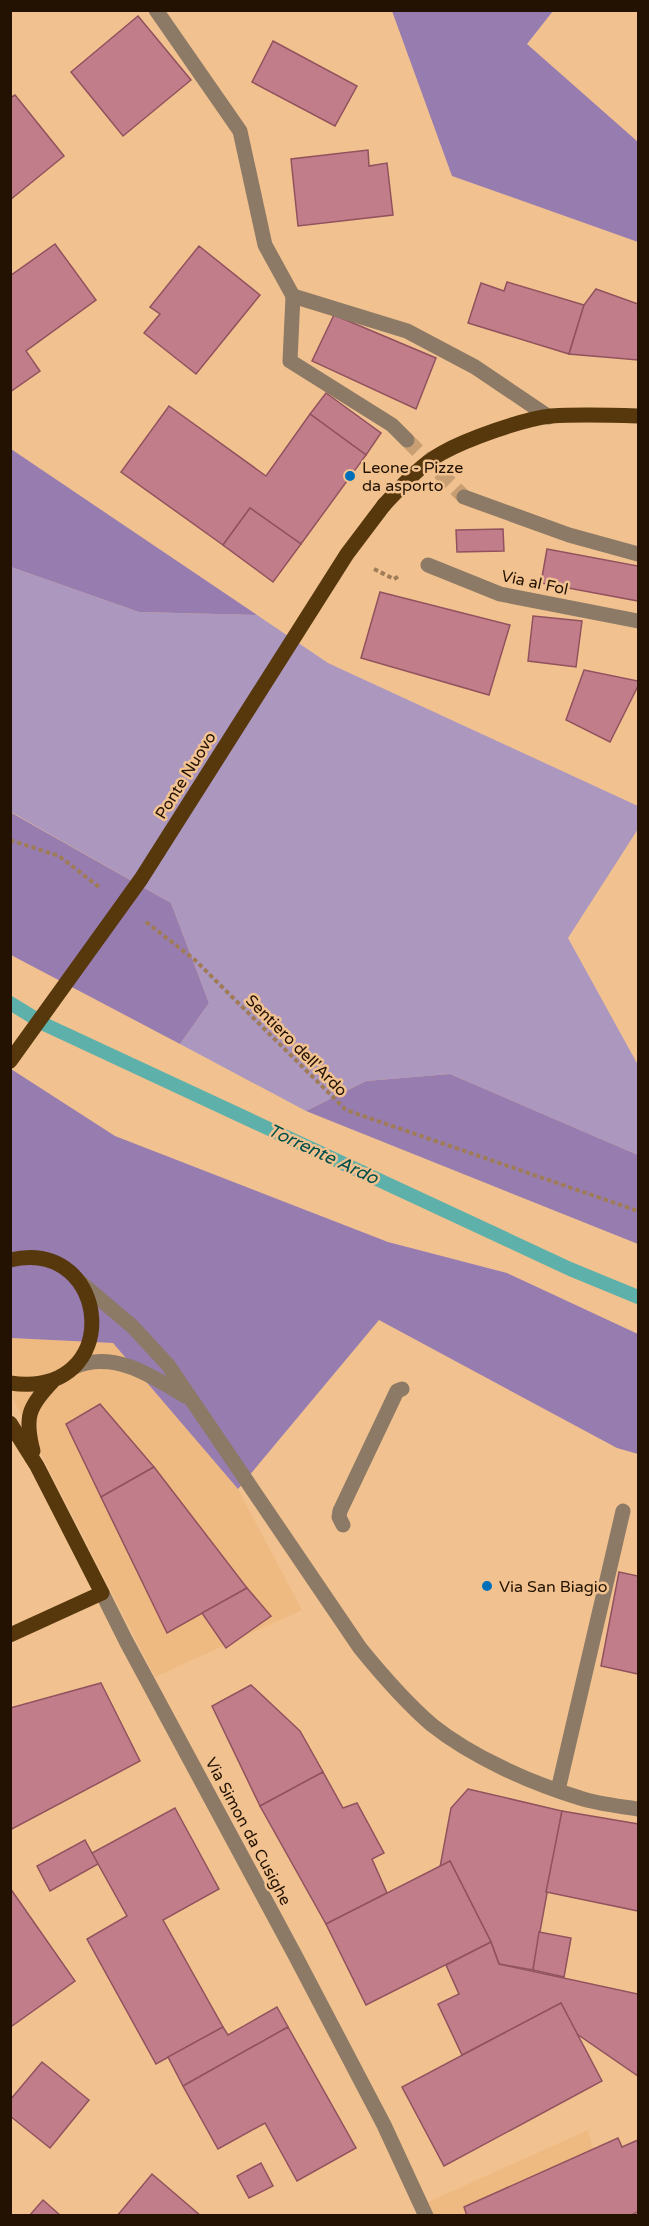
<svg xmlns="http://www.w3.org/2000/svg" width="649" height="2226" viewBox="0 0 649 2226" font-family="'Varela Round',sans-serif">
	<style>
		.built { fill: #eeba81 }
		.green { fill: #ac97bf }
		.forest { fill: #977cb0 }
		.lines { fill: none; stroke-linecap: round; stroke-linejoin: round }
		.stream { stroke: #5eb1aa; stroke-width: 14 }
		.building { fill: #c17e8a; stroke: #91525e; stroke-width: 1.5 }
		.minor-tunnel { stroke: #c89f73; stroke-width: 15; stroke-dasharray: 15 8; stroke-linecap: butt }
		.path { stroke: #9f7c57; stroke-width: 4; stroke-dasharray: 4.5 3; stroke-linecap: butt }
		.minor { stroke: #8d7a66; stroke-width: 15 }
		.major { stroke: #57370c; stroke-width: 15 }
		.major-bridge { stroke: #57370c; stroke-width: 15 }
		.poi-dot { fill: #006fba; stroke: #f1c290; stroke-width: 2 }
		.labels { text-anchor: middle; stroke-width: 5; stroke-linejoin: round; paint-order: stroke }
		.poi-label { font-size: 16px; fill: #231201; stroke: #f1c290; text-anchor: start }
		.street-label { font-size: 16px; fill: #231201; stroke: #f1c290 }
		.water-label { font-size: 18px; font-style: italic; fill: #004f4a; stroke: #f1c290 }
	</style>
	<rect width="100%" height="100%" fill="#f1c290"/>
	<!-- built -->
	<g class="built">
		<polygon points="10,1338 113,1343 238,1489 302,1610 155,1677 11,1395"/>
		<polygon points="588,2130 611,2215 419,2216 417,2207"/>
	</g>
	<!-- green -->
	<polygon class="green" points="11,567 139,612 257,615 328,663 638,806 638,829 568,938 638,1065 638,1155 450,1074 366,1081 306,1111 180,1044 209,1003 171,903 11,812"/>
	<!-- forest -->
	<g class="forest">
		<polygon points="392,11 553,11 527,44 638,142 638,242 452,176"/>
		<polygon points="11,449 257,615 139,612 11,567"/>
		<polygon points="10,812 171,903 209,1003 180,1044 11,955"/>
		<polygon points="11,1069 115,1136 388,1242 507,1273 638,1334 638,1454 617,1448 379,1320 238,1489 113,1343 11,1338"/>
		<polygon points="450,1074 638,1155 638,1244 306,1111 366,1081"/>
	</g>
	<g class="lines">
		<!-- stream -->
		<polyline class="stream" points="10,1003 46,1025 570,1269 638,1297"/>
	</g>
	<!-- building -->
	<g class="building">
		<polygon points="138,16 191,80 123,136 71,72"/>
		<polygon points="273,41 357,86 335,126 252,82"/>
		<polygon points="15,95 64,156 10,200 10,98"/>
		<polygon points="368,150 369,166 387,163 393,215 298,226 291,159"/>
		<polygon points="55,244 96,300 26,351 40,371 10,392 10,276"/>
		<polygon points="199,246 260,295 196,374 144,333 160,314 150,307"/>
		<polygon points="507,282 584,305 569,354 468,323 481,283 504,291"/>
		<polygon points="596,289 638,304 638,360 569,354 584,305"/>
		<polygon points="334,315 436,358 416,409 312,361"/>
		<polygon points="326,393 381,433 366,455 310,414"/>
		<polygon points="169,406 266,476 310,414 366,455 301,544 250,508 223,545 121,472"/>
		<polygon points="250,508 301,544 273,582 223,545"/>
		<polygon points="503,529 504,551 457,552 456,530"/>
		<polygon points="547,549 638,566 638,601 541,583"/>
		<polygon points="380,592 510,625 489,695 361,658"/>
		<polygon points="533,616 582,621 576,667 528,661"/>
		<polygon points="584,670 638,681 638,686 610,742 566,720"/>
		<polygon points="100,1404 154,1467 101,1497 66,1424"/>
		<polygon points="154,1467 247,1588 167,1633 101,1497"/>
		<polygon points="619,1572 638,1576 638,1674 601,1666"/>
		<polygon points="247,1588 271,1616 226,1648 202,1613"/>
		<polygon points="101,1683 140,1761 10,1830 10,1708"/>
		<polygon points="251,1685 300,1731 323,1772 260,1806 212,1706"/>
		<polygon points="323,1772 343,1808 357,1803 384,1853 372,1859 387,1893 326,1924 260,1806"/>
		<polygon points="468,1789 562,1811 533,1970 499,1964 491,1942 450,1861 440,1867 451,1808"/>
		<polygon points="175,1808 219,1889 163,1920 223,2027 156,2064 87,1939 127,1916 92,1853"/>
		<polygon points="562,1811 638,1824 638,1911 546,1892"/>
		<polygon points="85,1840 98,1864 50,1891 37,1866"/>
		<polygon points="450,1861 491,1942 366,2005 326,1924"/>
		<polygon points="10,1888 75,1981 12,2026 10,2023"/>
		<polygon points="539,1932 571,1938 564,1977 533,1970"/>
		<polygon points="491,1942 499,1964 638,1994 638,2076 577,2034 561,2003 462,2055 438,2004 459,1994 446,1965"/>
		<polygon points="561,2003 602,2081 444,2166 402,2087"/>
		<polygon points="277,2007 288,2027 183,2086 168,2057 223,2027 228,2035"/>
		<polygon points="288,2027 356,2148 297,2181 265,2123 218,2149 183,2086"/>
		<polygon points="42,2062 89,2100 50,2148 10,2116 10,2100"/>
		<polygon points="618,2138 622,2147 638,2140 638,2212 629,2216 467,2216 464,2207"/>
		<polygon points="261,2163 273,2186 249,2198 237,2176"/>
		<polygon points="152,2174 201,2216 117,2216"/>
		<polygon points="43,2200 61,2216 29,2216"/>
	</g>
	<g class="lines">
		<!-- minor-tunnel -->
		<polyline class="minor-tunnel" points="407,440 464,497"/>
		<!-- path -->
		<g class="path">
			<polyline points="374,569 394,579 399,576"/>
			<polyline points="10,840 59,856 99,887"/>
			<polyline points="146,922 195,960 346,1110 638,1211"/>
		</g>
		<!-- minor -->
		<g class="minor">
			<polyline points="156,10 240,131 265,245 293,296 407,331 475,367 549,417"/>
			<polyline points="293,296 290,361 392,425 407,440"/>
			<polyline points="464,497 569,535 638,554"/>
			<polyline points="428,565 500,594 638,621"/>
			<path d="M80 1282 133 1327 168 1365 360 1648C382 1675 405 1702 432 1725 472 1757 531 1783 580 1798 598 1804 619 1806 638 1809"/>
			<path d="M74 1367C114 1350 152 1376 185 1396"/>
			<polyline points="343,1525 339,1517 340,1511 397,1391 402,1389"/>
			<polyline points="102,1593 126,1641 296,1957 384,2125 426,2216"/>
			<polyline points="558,1790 623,1511"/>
		</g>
		<!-- major -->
		<g class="major">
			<path d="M384 505C401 487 420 465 442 453 467 439 523 419 551 416 580 414 609 415 638 416"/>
			<path d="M10 1260C112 1236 126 1400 10 1383"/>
			<polyline points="10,1423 37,1466 102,1593 10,1635"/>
			<path d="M33 1451C24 1417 29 1406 52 1382"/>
		</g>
		<!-- major-bridge -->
		<polyline class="major-bridge" points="10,1061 141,879 347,554 384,505"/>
	</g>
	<!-- markers -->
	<g class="poi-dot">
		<circle cx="350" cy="476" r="6"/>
		<circle cx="487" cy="1586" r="6"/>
	</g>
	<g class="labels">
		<!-- poi labels -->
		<g class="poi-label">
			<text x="362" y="473">Leone - Pizze<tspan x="362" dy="18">da asporto</tspan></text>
			<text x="499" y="1592">Via San Biagio</text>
		</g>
		<!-- street labels -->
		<g class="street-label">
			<text transform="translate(535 582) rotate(12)" y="6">Via al Fol</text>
			<text transform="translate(185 775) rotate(-58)" y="6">Ponte Nuovo</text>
			<text transform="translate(297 1045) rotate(45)" y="6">Sentiero dell'Ardo</text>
			<text transform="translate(249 1831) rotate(62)" y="6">Via Simon da Cusighe</text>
		</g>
		<!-- water labels -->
		<g class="water-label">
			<text transform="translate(323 1154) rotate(25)" y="6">Torrente Ardo</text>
		</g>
	</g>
	<!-- border -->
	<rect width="649" height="2226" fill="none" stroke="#231201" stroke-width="24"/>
</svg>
